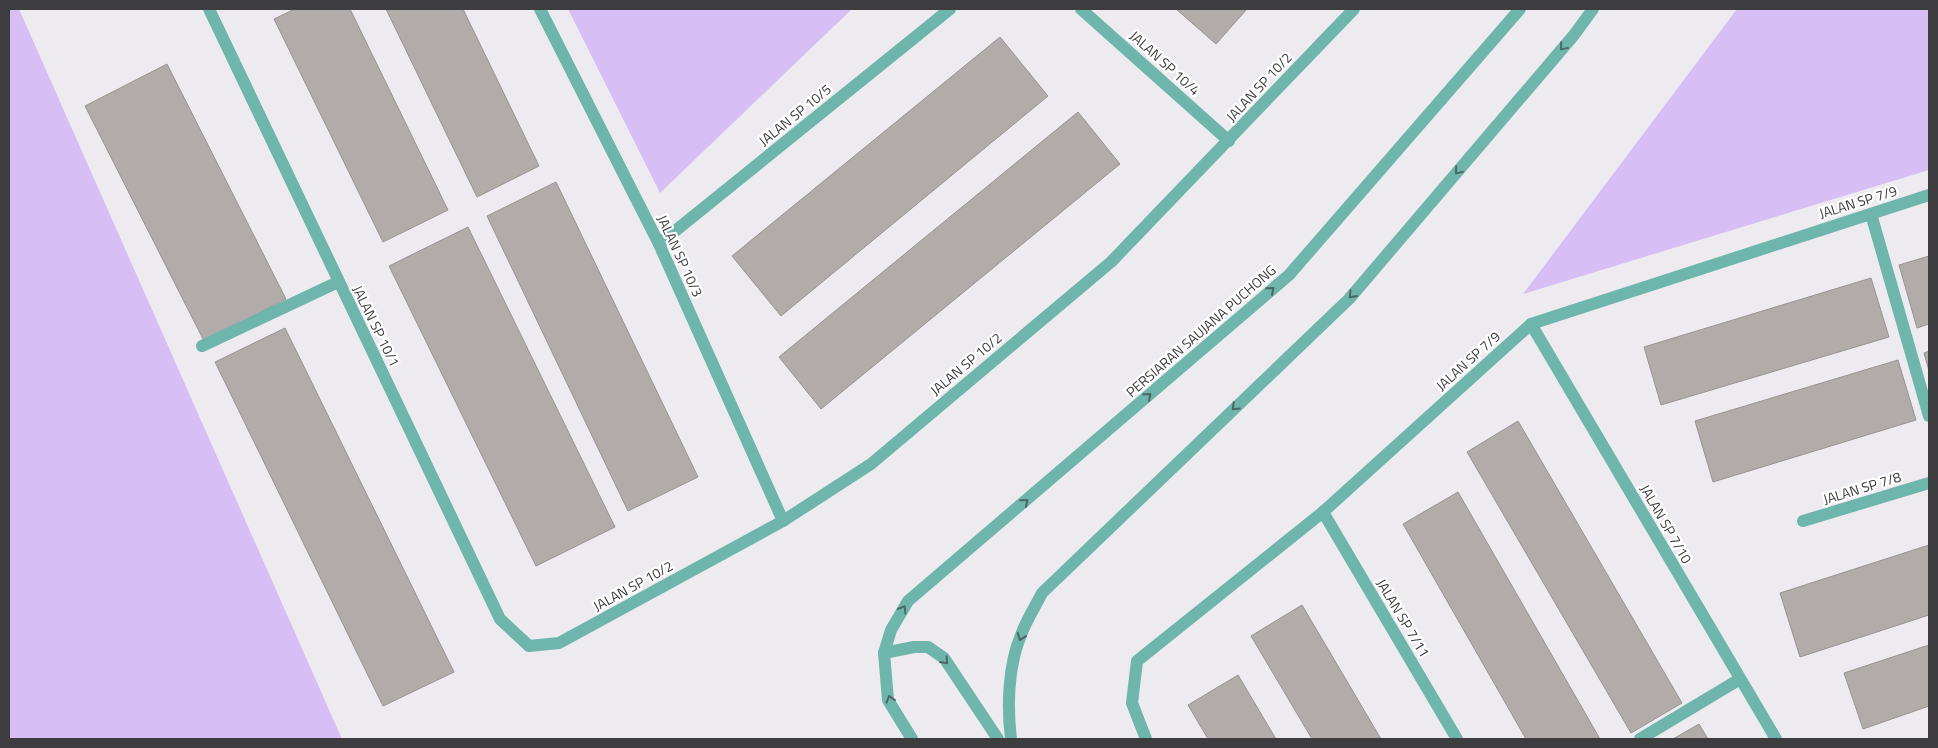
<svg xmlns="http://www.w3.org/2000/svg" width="1938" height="748" viewBox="0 0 1938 748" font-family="'Titillium Web',sans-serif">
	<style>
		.green { fill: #d7bff5 }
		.building { fill: #b1aba9; stroke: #999391 }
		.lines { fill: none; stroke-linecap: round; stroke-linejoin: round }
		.minor { stroke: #6eb5ac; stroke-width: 12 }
		.oneway { stroke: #4e6664 }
		.labels { text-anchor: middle; stroke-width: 4.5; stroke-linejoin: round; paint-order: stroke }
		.street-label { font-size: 14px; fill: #3d3c3e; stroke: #fff }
	</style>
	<rect width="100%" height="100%" fill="#edebf0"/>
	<!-- green -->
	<g class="green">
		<polygon points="9,9 19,9 342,739 9,739"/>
		<polygon points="568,9 852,9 660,193"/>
		<polygon points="1737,9 1929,9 1929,170 1523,294"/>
	</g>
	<!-- building -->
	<g class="building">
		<polygon points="295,9 350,9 448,210 383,242 274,19"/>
		<polygon points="386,9 463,9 539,166 477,197"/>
		<polygon points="1176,9 1247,9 1216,44"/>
		<polygon points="1000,37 1048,96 781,316 732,256"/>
		<polygon points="167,64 286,299 204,341 85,106"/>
		<polygon points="1078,112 1120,164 821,409 779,357"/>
		<polygon points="556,182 698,477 628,511 487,216"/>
		<polygon points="468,227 615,527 536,566 389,266"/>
		<polygon points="1929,256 1929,324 1917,328 1899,265"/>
		<polygon points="1871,278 1889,337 1661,405 1644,347"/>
		<polygon points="285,328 454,672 383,706 215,362"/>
		<polygon points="1929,351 1929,371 1924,353"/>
		<polygon points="1898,360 1916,420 1713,482 1695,421"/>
		<polygon points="1518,421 1682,703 1631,733 1467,452"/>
		<polygon points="1458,492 1600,739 1526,739 1403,524"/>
		<polygon points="1929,545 1929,615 1800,657 1780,593"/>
		<polygon points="1302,605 1381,739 1312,739 1251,636"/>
		<polygon points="1929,645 1929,706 1863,729 1844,673"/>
		<polygon points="1238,675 1276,739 1208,739 1188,705"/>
		<polygon points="1699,724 1708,739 1673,739"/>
	</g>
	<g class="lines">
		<!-- minor -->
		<g class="minor">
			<polyline points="209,9 500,619 529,646 559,643 783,521 871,464 1111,262 1354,9"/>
			<polyline points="540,9 659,244 783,521"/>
			<polyline points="1081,9 1229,141"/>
			<polyline points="1871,214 1929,416"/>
			<polyline points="659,244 950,9"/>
			<polyline points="1531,324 1776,739"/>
			<polyline points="202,346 338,282"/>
			<polyline points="1323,512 1457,739"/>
			<polyline points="1803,521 1929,483"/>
			<polyline points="884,653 914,647 928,647 944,658 998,739"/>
			<polyline points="912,739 888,700 884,653 891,630 908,601 1289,275 1520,9"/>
			<path d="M1011 739C1007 707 1008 666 1021 635 1026 621 1035 607 1042 593L1349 299 1574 35 1593 9"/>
			<polyline points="1146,739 1132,703 1137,661 1323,512 1531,324 1929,195"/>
			<polyline points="1640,739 1740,679"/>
		</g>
	</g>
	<!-- one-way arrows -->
	<defs><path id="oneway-chevron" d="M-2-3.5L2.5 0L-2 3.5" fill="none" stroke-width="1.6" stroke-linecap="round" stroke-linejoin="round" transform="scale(1.25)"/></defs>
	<g class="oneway">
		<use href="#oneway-chevron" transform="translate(1563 47) rotate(130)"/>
		<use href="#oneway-chevron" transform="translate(1458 171) rotate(130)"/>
		<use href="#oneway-chevron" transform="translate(1271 290) rotate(-41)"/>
		<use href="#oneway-chevron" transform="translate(1352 295) rotate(132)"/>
		<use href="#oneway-chevron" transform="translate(1148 396) rotate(-41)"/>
		<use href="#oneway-chevron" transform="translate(1235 407) rotate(136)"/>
		<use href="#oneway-chevron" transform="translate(1025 502) rotate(-41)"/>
		<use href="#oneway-chevron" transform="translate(903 609) rotate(-59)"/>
		<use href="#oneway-chevron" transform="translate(1021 637) rotate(110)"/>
		<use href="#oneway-chevron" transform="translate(945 661) rotate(48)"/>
		<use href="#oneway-chevron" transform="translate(890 699) rotate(-107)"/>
	</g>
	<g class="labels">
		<!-- street labels -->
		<g class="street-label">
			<text transform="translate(1165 63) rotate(42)" y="5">JALAN SP 10/4</text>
			<text transform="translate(1259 87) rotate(-47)" y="5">JALAN SP 10/2</text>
			<text transform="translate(795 115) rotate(-39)" y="5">JALAN SP 10/5</text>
			<text transform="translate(1858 202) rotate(-17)" y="5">JALAN SP 7/9</text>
			<text transform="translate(680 256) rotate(65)" y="5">JALAN SP 10/3</text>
			<text transform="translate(376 326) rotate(64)" y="5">JALAN SP 10/1</text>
			<text transform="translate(1201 331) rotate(-41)" y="5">PERSIARAN SAUJANA PUCHONG</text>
			<text transform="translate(1468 361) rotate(-42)" y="5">JALAN SP 7/9</text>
			<text transform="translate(966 364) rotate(-40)" y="5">JALAN SP 10/2</text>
			<text transform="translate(1862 488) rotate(-17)" y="5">JALAN SP 7/8</text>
			<text transform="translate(1666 524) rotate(60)" y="5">JALAN SP 7/10</text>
			<text transform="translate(633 586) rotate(-29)" y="5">JALAN SP 10/2</text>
			<text transform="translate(1403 618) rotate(59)" y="5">JALAN SP 7/11</text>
		</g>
	</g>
	<!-- border -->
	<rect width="1938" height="748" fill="none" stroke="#3d3c3e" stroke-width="20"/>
</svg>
